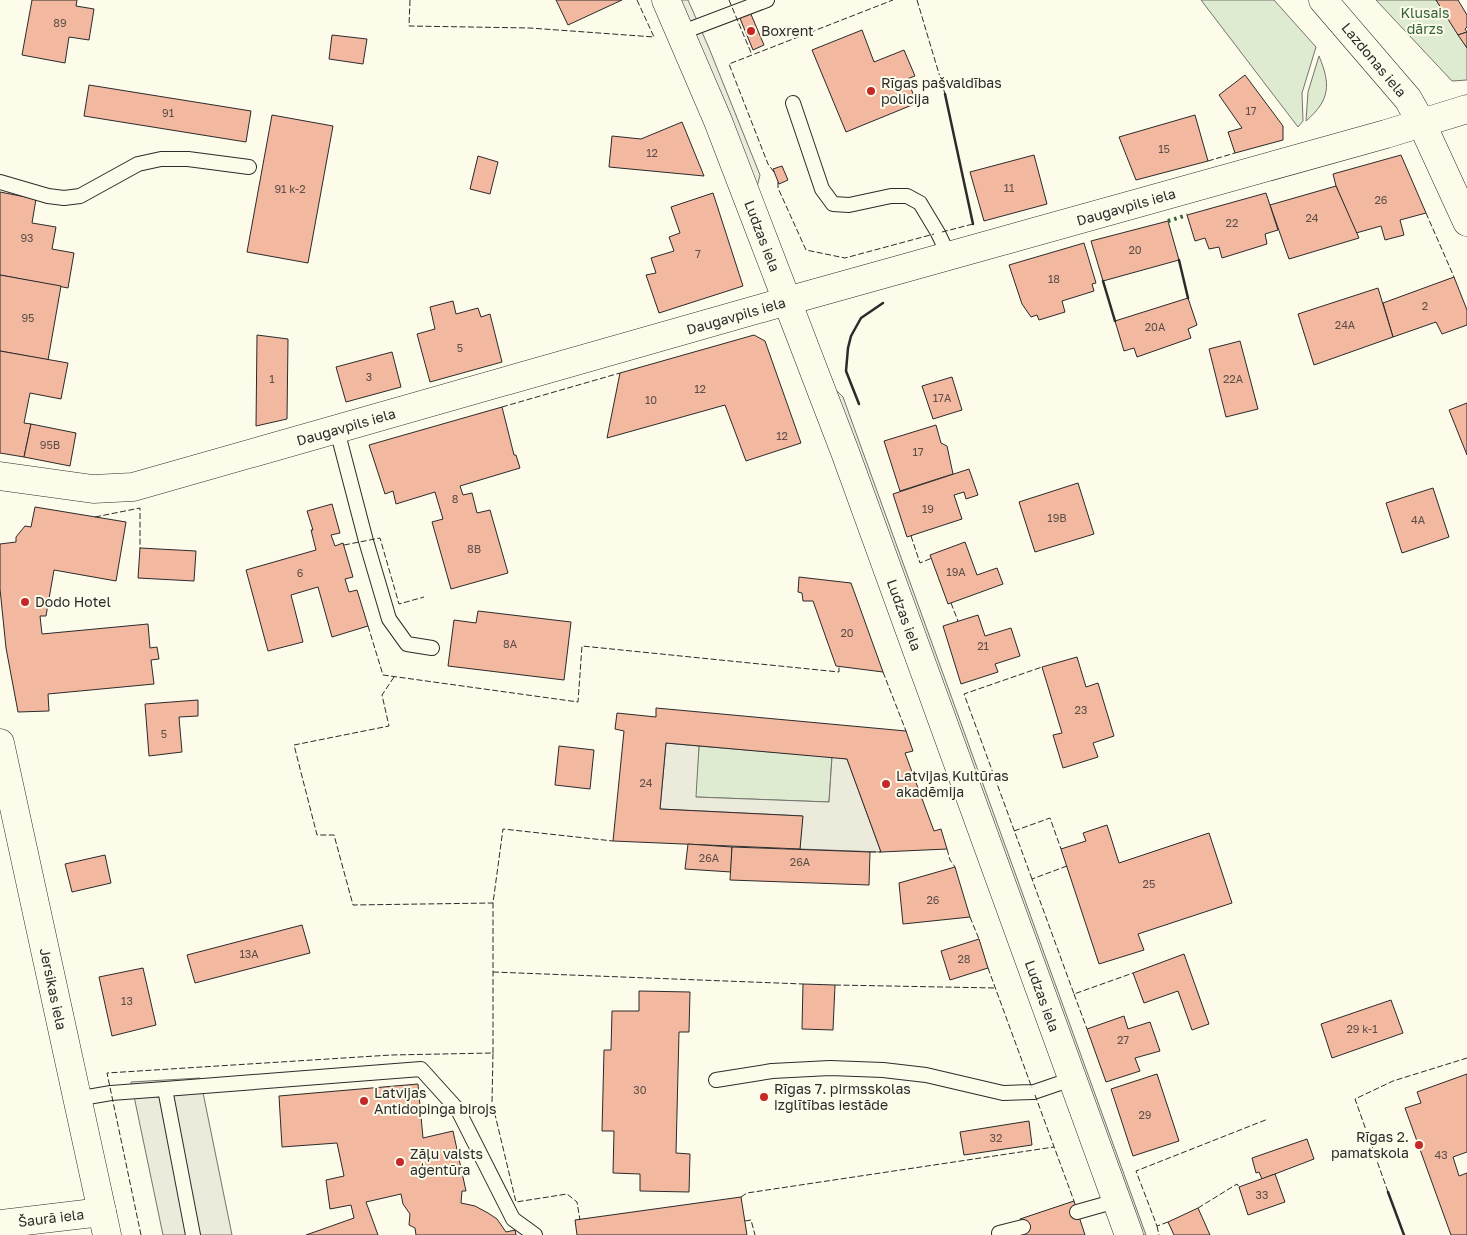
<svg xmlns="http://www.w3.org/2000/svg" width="1467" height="1235" viewBox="0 0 1467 1235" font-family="'Golos Text',sans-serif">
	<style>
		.green { fill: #deebd1; stroke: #74746e }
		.parking { fill: #eceadb; stroke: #74746e }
		.building { fill: #f2b8a0; stroke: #2b2b2b }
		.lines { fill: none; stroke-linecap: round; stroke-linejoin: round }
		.lane-casing { stroke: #2b2b2b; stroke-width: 16 }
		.street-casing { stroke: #2b2b2b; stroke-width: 29 }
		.secondary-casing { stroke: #2b2b2b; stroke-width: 29 }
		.lane { stroke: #fdfbea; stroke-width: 14 }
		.street { stroke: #fdfbea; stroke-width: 28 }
		.secondary { stroke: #fdfbea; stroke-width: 28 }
		.hedge { stroke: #34623c; stroke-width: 4; stroke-dasharray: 2.5 4; stroke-linecap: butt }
		.fence { stroke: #2b2b2b; stroke-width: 1; stroke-dasharray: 6 2.5; stroke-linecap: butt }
		.wall { stroke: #2b2b2b; stroke-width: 2.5 }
		.poi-dot { fill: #c62828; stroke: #fdfbea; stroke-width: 2 }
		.labels { text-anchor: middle; stroke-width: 4; stroke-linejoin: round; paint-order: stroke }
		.number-label { font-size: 11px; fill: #5d4e48 }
		.park-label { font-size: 14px; fill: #34623c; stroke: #fdfbea }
		.poi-label { font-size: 14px; fill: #2b2b2b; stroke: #fdfbea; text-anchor: start }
		.street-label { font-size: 14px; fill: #2b2b2b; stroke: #fdfbea }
	</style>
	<rect width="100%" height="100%" fill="#fdfbea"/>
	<!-- green -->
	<g class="green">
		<polygon points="1201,0 1274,0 1316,47 1302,93 1303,121 1298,127"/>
		<polygon points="1376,0 1436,0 1467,48 1467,80 1452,81"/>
		<path d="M1319 56C1331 85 1330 100 1306 121L1308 92Z"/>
		<polygon points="699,746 832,757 829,802 695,797"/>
	</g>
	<!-- parking -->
	<g class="parking">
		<polygon points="676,0 688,0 709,48 760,175 756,191"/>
		<polygon points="830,384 843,397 1146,1235 1137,1235"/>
		<polygon points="666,743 699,746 696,797 829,802 832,757 847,759 881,852 800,849 802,816 660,809"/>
		<polygon points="200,1078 232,1235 163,1235 131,1082"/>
	</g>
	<!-- building -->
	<g class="building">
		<polygon points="32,0 77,0 76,6 94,9 89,40 69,37 65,63 22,55"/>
		<polygon points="556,0 622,0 568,25"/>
		<polygon points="1436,0 1458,0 1467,15 1467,27 1465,29 1467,32 1458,35"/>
		<polygon points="750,12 764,45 753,50 739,16"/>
		<polygon points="862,30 874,62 904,50 915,76 907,79 917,103 846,132 812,50"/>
		<polygon points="1467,32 1467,48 1458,35"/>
		<polygon points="332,35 367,39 363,64 329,59"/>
		<polygon points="1245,75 1283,126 1283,140 1235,153 1228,132 1242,128 1219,95"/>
		<polygon points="89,85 251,111 246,142 84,116"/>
		<polygon points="272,115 333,126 308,263 247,252"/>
		<polygon points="1195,115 1208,161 1136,180 1119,137"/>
		<polygon points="682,122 704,176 609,167 612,136 641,139"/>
		<polygon points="1034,155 1047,204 984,221 970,172"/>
		<polygon points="1401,155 1426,213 1400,220 1404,235 1385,240 1381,226 1356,233 1336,186 1333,174"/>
		<polygon points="478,156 498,162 490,194 470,189"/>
		<polygon points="782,166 788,180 779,184 773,169"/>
		<polygon points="1336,186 1359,238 1289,259 1270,205"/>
		<polygon points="0,192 36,199 32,223 56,227 52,249 74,253 68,288 0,275"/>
		<polygon points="713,193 743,286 659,313 646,275 656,273 651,258 674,251 669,237 680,233 671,207"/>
		<polygon points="1266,193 1278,230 1265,234 1267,244 1222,258 1219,247 1209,249 1205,238 1195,241 1187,215"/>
		<polygon points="1168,221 1179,260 1103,281 1091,241"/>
		<polygon points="1084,243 1096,283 1092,284 1094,291 1062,301 1065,312 1039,320 1037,315 1031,317 1022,304 1009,265"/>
		<polygon points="0,275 61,286 48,360 0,351"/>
		<polygon points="1454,277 1467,310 1467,325 1442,334 1436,322 1393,337 1383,303"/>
		<polygon points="1378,288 1393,337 1314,365 1298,314"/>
		<polygon points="1188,298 1197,325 1188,329 1191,338 1137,357 1134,348 1124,351 1115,321"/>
		<polygon points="453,301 456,314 478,308 481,317 490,314 502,362 430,382 417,334 435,329 430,307"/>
		<polygon points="257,335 288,339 287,419 256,426"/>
		<polygon points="754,335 765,341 801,443 746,461 725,405 607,438 620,373"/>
		<polygon points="1240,341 1258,409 1226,417 1209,349"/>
		<polygon points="0,351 68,363 61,399 30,393 24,423 31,424 24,457 0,453"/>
		<polygon points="392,352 401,387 346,402 336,367"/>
		<polygon points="952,377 962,410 933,419 922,386"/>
		<polygon points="1467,403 1467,455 1449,410"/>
		<polygon points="502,407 514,455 516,455 520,468 460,486 463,495 472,493 477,513 490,510 508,573 451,589 432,522 443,519 435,492 396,504 393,491 385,494 369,445"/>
		<polygon points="31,424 76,433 70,466 24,457"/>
		<polygon points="936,425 941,443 947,446 953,474 900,491 884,441"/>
		<polygon points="969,469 978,495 966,499 964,492 954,495 962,519 907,537 893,494"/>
		<polygon points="1078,483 1094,534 1035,552 1019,502"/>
		<polygon points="1433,488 1449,537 1402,553 1386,503"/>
		<polygon points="332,504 340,533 331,535 335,546 343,543 353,577 345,579 349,592 357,590 368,626 332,637 318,587 291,595 303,642 268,651 246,570 316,550 311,530 313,530 307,511"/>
		<polygon points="35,507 126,522 116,581 54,570 46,616 40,616 42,634 148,624 150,648 157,647 159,659 151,660 154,684 48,694 49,711 18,712 6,648 0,589 0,544 16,542 16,537 25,526 31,527"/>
		<polygon points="965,542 977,575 997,568 1003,584 948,604 930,555"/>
		<polygon points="140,548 196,551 194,581 138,578"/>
		<polygon points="799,577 851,583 883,672 836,666 813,601 803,601 802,593 798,592"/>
		<polygon points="478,611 571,622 564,680 448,666 454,620 476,623"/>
		<polygon points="978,615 985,636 1011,628 1020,656 995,664 998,672 961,684 943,626"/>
		<polygon points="1077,657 1086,687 1098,683 1114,736 1093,743 1098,757 1063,768 1053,735 1062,733 1042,667"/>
		<polygon points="198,700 198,716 179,717 182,752 149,756 145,704"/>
		<polygon points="656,708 906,731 913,751 905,753 934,831 941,829 947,849 881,852 847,759 666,743 660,809 803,816 800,849 613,841 624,731 615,729 617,713 656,717"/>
		<polygon points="559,746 594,750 590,789 555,785"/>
		<polygon points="1107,825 1119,863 1209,833 1232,903 1138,934 1144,950 1099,964 1061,849 1086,841 1083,833"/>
		<polygon points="688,844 732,847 731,872 685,869"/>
		<polygon points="732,847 870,852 869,885 730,880"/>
		<polygon points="105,855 111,883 72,892 65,864"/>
		<polygon points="955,867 970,917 903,924 899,883"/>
		<polygon points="302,925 310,953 195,983 187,955"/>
		<polygon points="979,939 988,968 950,980 941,951"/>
		<polygon points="1184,954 1209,1024 1192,1030 1178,991 1144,1003 1133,973"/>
		<polygon points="143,968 156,1025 112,1036 99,977"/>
		<polygon points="803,984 835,985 833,1030 802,1029"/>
		<polygon points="639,991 690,992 689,1032 679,1032 676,1153 690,1154 689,1192 640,1191 640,1174 613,1173 614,1131 602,1131 604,1050 611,1050 612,1011 639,1011"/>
		<polygon points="1391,1000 1403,1033 1332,1058 1321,1024"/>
		<polygon points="1124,1016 1128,1029 1150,1022 1160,1051 1135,1058 1140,1071 1106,1082 1087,1029"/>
		<polygon points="1157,1074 1179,1141 1133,1156 1111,1089"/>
		<polygon points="1467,1074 1467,1152 1453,1157 1459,1176 1467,1173 1467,1235 1451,1235 1405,1108 1421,1103 1417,1092"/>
		<polygon points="418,1084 423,1138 453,1131 466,1191 462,1191 461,1203 475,1206 488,1213 497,1219 506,1232 515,1230 516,1235 416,1235 415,1228 409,1225 410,1214 403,1204 401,1194 366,1202 378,1235 306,1235 354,1218 351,1205 330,1209 326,1180 344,1176 337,1143 282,1147 279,1096"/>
		<polygon points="1029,1121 1032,1145 964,1155 960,1132"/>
		<polygon points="1307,1139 1314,1159 1262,1179 1259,1172 1256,1173 1252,1158"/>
		<polygon points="1275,1174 1285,1202 1248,1215 1239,1187"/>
		<polygon points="741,1197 747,1235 577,1235 575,1220"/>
		<polygon points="1074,1201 1085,1235 1026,1235 1020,1219"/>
		<polygon points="1198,1208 1210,1235 1174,1235 1168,1222"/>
	</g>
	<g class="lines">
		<!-- lane casing -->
		<g class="lane-casing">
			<g id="lane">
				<polyline points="680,33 767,0"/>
				<polyline points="793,103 822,189 833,204 849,205 891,196 907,196 920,203 938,233 949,256"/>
				<polyline points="0,182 48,196 64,198 80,196 138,164 161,159 188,159 249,167"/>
				<polyline points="337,430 366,541 389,619 407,644 432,648"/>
				<polyline points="716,1080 772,1071 830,1068 883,1070 926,1075 1003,1093 1034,1092 1072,1079"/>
				<polyline points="165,1089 421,1069 458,1110 513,1219 535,1235"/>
				<polyline points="76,1099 111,1093 165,1089 193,1235"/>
				<polyline points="1077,1212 1116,1201"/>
				<polyline points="999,1233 1023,1227"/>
			</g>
		</g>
		<!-- street casing -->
		<g class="street-casing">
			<g id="street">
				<polyline points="0,476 93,489 133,487 787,301 1386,134 1467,109"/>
				<polyline points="0,1224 102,1212"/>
			</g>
		</g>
		<!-- secondary casing -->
		<g class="secondary-casing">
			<g id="secondary">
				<polyline points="666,0 718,121 845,452 1129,1235"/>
				<polyline points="1323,0 1408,99 1422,124 1467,222"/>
				<polyline points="0,743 107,1235"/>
			</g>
		</g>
		<!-- lane -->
		<use href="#lane" class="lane"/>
		<!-- street -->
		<use href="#street" class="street"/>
		<!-- secondary -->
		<use href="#secondary" class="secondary"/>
		<!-- hedge -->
		<polyline class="hedge" points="1168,221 1187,215"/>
		<!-- fence -->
		<g class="fence">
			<polyline points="410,0 409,26 530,28 654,37 637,0"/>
			<polyline points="729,0 752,55"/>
			<polyline points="917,0 945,94"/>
			<polyline points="1208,161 1235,153"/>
			<polyline points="774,172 768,164 729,64 893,0"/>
			<polyline points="778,182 778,188 806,250 845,258 934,234"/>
			<polyline points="1426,213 1454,277"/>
			<polyline points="942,232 973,224"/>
			<polyline points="502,407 620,373"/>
			<polyline points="95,517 140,508 140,548"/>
			<polyline points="911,536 920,563 932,558"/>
			<polyline points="344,545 380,538 399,604 424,597"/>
			<polyline points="951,603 958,621"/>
			<polyline points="368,626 383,675 578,702 582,646 839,672 839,666"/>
			<polyline points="883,672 906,731"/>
			<polyline points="394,677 382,695 389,726 294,745 317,835 334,835 353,905 493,903"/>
			<polyline points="1014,831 1050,818 1061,849"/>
			<polyline points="947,849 950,860 955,867"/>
			<polyline points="870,852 881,852"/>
			<polyline points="1067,866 1032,879 1074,994 1133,973"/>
			<polyline points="1032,879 964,694 1042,667"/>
			<polyline points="970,917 979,939"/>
			<polyline points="988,968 1032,1088"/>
			<polyline points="493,972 803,984"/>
			<polyline points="835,985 996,988"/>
			<polyline points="1074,994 1087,1029"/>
			<polyline points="493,1053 493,903 503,829 613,841"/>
			<polyline points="1035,1095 1074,1201"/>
			<polyline points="1388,1192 1355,1099 1393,1081 1467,1058"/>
			<polyline points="741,1197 747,1193 1054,1147"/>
			<polyline points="1198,1208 1237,1184 1239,1187"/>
			<polyline points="745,1221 751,1220 755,1235"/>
			<polyline points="1168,1222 1157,1226 1136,1171 1268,1119"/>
			<polyline points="1157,1226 1159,1235"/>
			<polyline points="141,1235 107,1073 391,1055 493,1053 492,1102 516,1202 567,1194 577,1202 580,1220"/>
		</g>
		<!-- wall -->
		<g class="wall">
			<polyline points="945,94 973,224"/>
			<polyline points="1179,260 1188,298"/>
			<polyline points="1103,281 1115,321"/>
			<polyline points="859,404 846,371 848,348 851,336 861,318 883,303"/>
			<polyline points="1388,1192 1404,1235"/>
		</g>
	</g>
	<!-- markers -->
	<g class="poi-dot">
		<circle cx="751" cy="31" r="5"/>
		<circle cx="871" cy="91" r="5"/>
		<circle cx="25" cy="602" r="5"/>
		<circle cx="886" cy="784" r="5"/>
		<circle cx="764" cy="1097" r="5"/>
		<circle cx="364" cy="1101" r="5"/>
		<circle cx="1419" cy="1145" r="5"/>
		<circle cx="400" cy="1162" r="5"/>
	</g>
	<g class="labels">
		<!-- number labels -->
		<g class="number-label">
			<text x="60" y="27">89</text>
			<text x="1251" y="115">17</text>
			<text x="168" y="117">91</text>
			<text x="1164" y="153">15</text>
			<text x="652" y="157">12</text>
			<text x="1009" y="192">11</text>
			<text x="290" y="193">91 k-2</text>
			<text x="1381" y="204">26</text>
			<text x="1312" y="222">24</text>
			<text x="1232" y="227">22</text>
			<text x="27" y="242">93</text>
			<text x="1135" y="254">20</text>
			<text x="698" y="258">7</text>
			<text x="1054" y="283">18</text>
			<text x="1425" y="310">2</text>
			<text x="28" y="322">95</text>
			<text x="1345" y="329">24A</text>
			<text x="1155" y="331">20A</text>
			<text x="460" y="352">5</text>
			<text x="369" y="381">3</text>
			<text x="272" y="383">1</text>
			<text x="1233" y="383">22A</text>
			<text x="700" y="393">12</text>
			<text x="942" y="402">17A</text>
			<text x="651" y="404">10</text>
			<text x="782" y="440">12</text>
			<text x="50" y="449">95B</text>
			<text x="918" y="456">17</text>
			<text x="455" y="503">8</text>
			<text x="928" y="513">19</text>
			<text x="1057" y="522">19B</text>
			<text x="1418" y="524">4A</text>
			<text x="474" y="553">8B</text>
			<text x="956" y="576">19A</text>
			<text x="300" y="577">6</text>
			<text x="847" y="637">20</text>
			<text x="510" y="648">8A</text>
			<text x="983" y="650">21</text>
			<text x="1081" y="714">23</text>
			<text x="164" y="738">5</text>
			<text x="646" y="787">24</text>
			<text x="709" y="862">26A</text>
			<text x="800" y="866">26A</text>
			<text x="1149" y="888">25</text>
			<text x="933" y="904">26</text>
			<text x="249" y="958">13A</text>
			<text x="964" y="963">28</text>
			<text x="127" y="1005">13</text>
			<text x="1362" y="1033">29 k-1</text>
			<text x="1123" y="1044">27</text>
			<text x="640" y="1094">30</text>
			<text x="1145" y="1119">29</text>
			<text x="996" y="1142">32</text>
			<text x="1441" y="1159">43</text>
			<text x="1262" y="1199">33</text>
		</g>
		<!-- park labels -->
		<g class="park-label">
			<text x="1425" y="18">Klusais<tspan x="1425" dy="16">dārzs</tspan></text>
		</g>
		<!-- poi labels -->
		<g class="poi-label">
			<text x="761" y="36">Boxrent</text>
			<text x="881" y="88">Rīgas pašvaldības<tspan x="881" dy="16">policija</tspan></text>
			<text x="35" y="607">Dodo Hotel</text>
			<text x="896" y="781">Latvijas Kultūras<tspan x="896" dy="16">akadēmija</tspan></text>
			<text x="774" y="1094">Rīgas 7. pirmsskolas<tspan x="774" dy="16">izglītības iestāde</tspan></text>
			<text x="374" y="1098">Latvijas<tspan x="374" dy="16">Antidopinga birojs</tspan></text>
			<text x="1409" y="1142" text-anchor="end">Rīgas 2.<tspan x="1409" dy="16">pamatskola</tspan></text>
			<text x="410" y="1159">Zāļu valsts<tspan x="410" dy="16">aģentūra</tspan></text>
		</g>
		<!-- street labels -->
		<g class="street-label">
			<text transform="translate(1374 60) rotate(50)" y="5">Lazdonas iela</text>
			<text transform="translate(1126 207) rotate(-16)" y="5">Daugavpils iela</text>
			<text transform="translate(762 236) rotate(69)" y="5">Ludzas iela</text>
			<text transform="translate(736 316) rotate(-16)" y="5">Daugavpils iela</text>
			<text transform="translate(346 427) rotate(-16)" y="5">Daugavpils iela</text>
			<text transform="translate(904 615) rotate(70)" y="5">Ludzas iela</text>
			<text transform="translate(53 989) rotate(78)" y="5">Jersikas iela</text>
			<text transform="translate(1042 996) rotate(70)" y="5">Ludzas iela</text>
			<text transform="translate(51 1218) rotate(-7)" y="5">Šaurā iela</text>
		</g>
	</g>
</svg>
